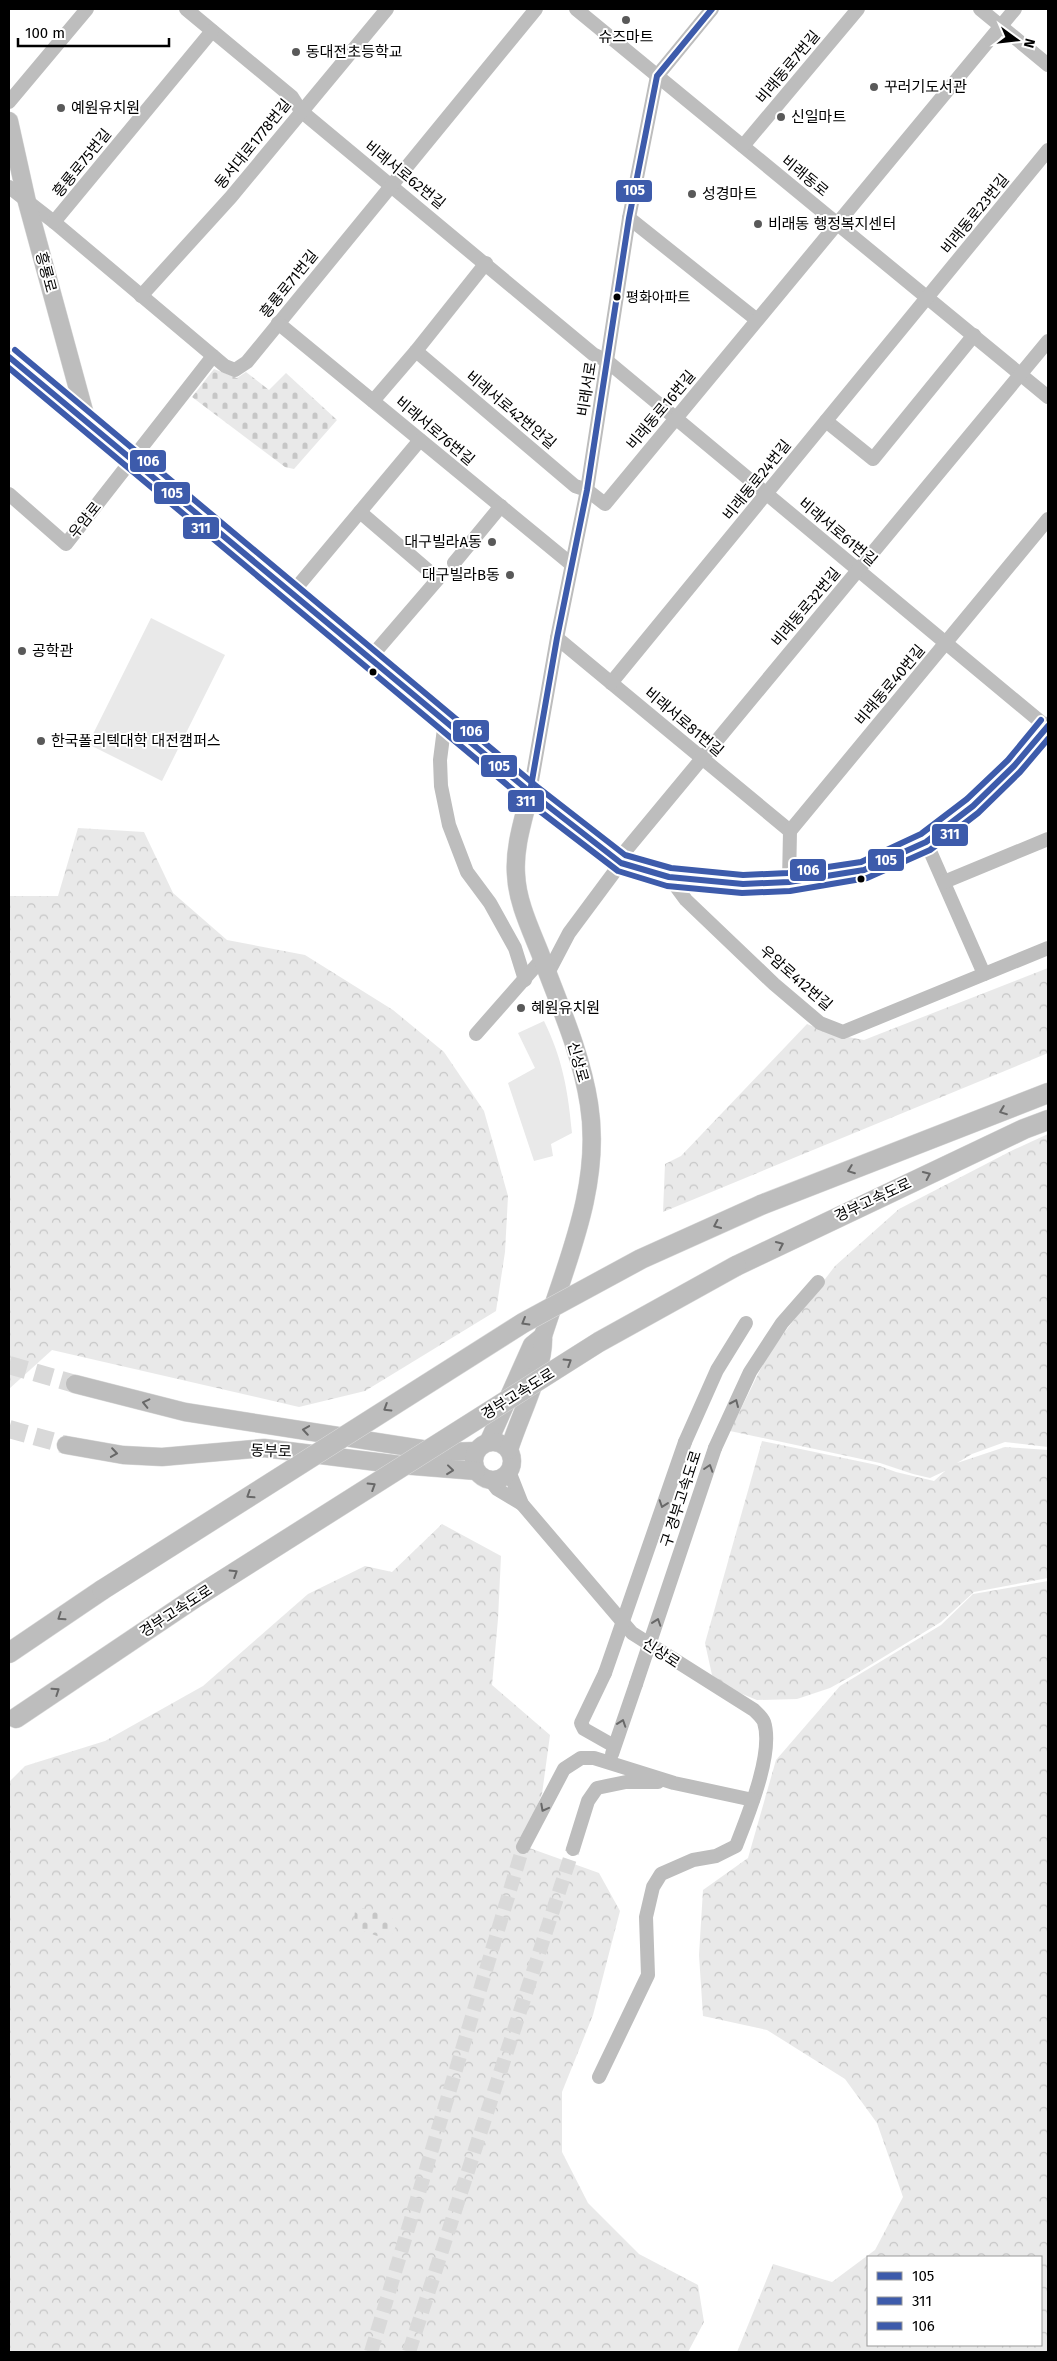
<svg xmlns="http://www.w3.org/2000/svg" width="1057" height="2361" viewBox="0 0 1057 2361" font-family="'Fira Sans','Noto Sans KR',sans-serif">
	<style>
		.grass { fill: #e9e9e9 }
		.forest { fill: url(#forest-crowns); fill-rule: evenodd }
		.cemetery { fill: url(#cemetery-stones) }
		.lines { fill: none; stroke-linecap: round; stroke-linejoin: round }
		.minor-tunnel { stroke: #d9d9d9; stroke-width: 14; stroke-dasharray: 14 7; stroke-linecap: butt }
		.major-tunnel { stroke: #d9d9d9; stroke-width: 18; stroke-dasharray: 18 9; stroke-linecap: butt }
		.major-casing { stroke: #dbdbdb; stroke-width: 19 }
		.highway-casing { stroke: #dbdbdb; stroke-width: 21 }
		.minor { stroke: #bdbdbd; stroke-width: 14 }
		.major { stroke: #bdbdbd; stroke-width: 18 }
		.highway { stroke: #bdbdbd; stroke-width: 20 }
		.highway-bridge-casing { stroke: #dbdbdb; stroke-width: 21; stroke-linecap: butt }
		.minor-bridge { stroke: #bdbdbd; stroke-width: 14 }
		.highway-bridge { stroke: #bdbdbd; stroke-width: 20 }
		.bus-1-casing { stroke: #fff; stroke-width: 10 }
		.bus-2-casing { stroke: #fff; stroke-width: 10 }
		.bus-3-casing { stroke: #fff; stroke-width: 10 }
		.bus-1 { stroke: #3d5bab; stroke-width: 6 }
		.bus-2 { stroke: #3d5bab; stroke-width: 6 }
		.bus-3 { stroke: #3d5bab; stroke-width: 6 }
		.oneway { stroke: #686868 }
		.poi-dot { fill: #595959; stroke: #fff; stroke-width: 2 }
		.bus-dot { fill: #000; stroke: #fff; stroke-width: 2 }
		.labels { text-anchor: middle; stroke-width: 4; stroke-linejoin: round; paint-order: stroke }
		.bus-label { font-size: 14px; fill: #000; stroke: #fff; text-anchor: start }
		.poi-label { font-size: 15px; fill: #000; stroke: #fff; text-anchor: start }
		.street-label { font-size: 15px; fill: #000; stroke: #fff }
		.line-badge { stroke: #fff; stroke-width: 2 }
		.badge-label { font-size: 14px; text-anchor: middle; font-weight: bold; fill: #fff }
	</style>
	<defs>
		<pattern id="forest-crowns" width="20" height="18" patternUnits="userSpaceOnUse" patternTransform="scale(1.25)"><rect width="20" height="18" fill="#e9e9e9"/><path d="M2 6a3 3 0 1 1 6 0M12 15a3 3 0 1 1 6 0" fill="none" stroke="#c6c6c6"/></pattern>
		<pattern id="cemetery-stones" width="16" height="16" patternUnits="userSpaceOnUse" patternTransform="scale(1.25)"><rect width="16" height="16" fill="#e9e9e9"/><path d="M2 7V4a2 2 0 0 1 4 0v3zM10 15v-3a2 2 0 0 1 4 0v3z" fill="#c6c6c6"/></pattern>
	</defs>
	<rect width="100%" height="100%" fill="#fff"/>
	<!-- grass -->
	<g class="grass">
		<polygon points="151,618 225,655 162,781 88,744"/>
		<path d="M544 1021C563 1060 568 1091 572 1133L551 1144 553 1156 534 1161 508 1083 535 1068 518 1033Z"/>
	</g>
	<!-- forest -->
	<g class="forest">
		<polygon points="78,828 144,832 173,893 227,940 305,955 393,1010 444,1052 484,1111 508,1196 505,1252 496,1311 365,1391 299,1407 52,1350 9,1389 9,896 58,896"/>
		<polygon points="1048,968 1048,1053 663,1212 665,1164 681,1156 807,1024 832,1034 864,1040"/>
		<polygon points="1048,1134 1048,1447 1005,1442 972,1454 957,1463 1005,1447 1048,1450 1048,1578 974,1592 941,1622 859,1672 830,1688 797,1699 757,1700 725,1687 712,1675 705,1643 762,1441 877,1465 896,1472 934,1481 945,1471 930,1478 913,1474 880,1463 730,1431 768,1354 835,1266 899,1209 1013,1150"/>
		<polygon points="442,1524 501,1556 498,1619 492,1685 550,1735 542,1794 521,1845 599,1873 620,1911 593,2015 562,2092 562,2152 588,2203 639,2254 698,2285 704,2322 688,2352 9,2352 9,1782 25,1766 105,1741 203,1686 308,1594 365,1566 392,1572"/>
		<path d="M1048 1581V2352H737L773 2264 832 2282 875 2250 903 2197 877 2123 845 2079 767 2030 703 2016 699 1955 703 1890 748 1858 776 1760 840 1686 941 1625 973 1594ZM1041 2257V2345H868V2257Z"/>
	</g>
	<!-- cemetery -->
	<g class="cemetery">
		<polygon points="214,369 237,378 246,372 269,390 286,373 337,420 294,469 285,467 192,397"/>
		<polygon points="355,1907 381,1912 398,1922 389,1940 354,1928"/>
	</g>
	<g class="lines">
		<!-- minor-tunnel -->
		<g class="minor-tunnel">
			<polyline points="371,2352 523,1847"/>
			<polyline points="409,2352 573,1849"/>
		</g>
		<!-- major-tunnel -->
		<g class="major-tunnel">
			<polyline points="9,1365 75,1384"/>
			<polyline points="9,1429 66,1445"/>
		</g>
		<!-- major casing -->
		<g class="major-casing">
			<g id="major">
				<polyline points="9,121 27,202 87,422"/>
				<polyline points="9,357 530,792 621,863 669,877 743,884 789,882 864,870 926,842 973,806 1014,766 1048,726"/>
				<polyline points="75,1384 185,1412 441,1452 476,1451"/>
				<polyline points="489,1441 532,1345 543,1336"/>
				<circle cx="493" cy="1461" r="19"/>
				<polyline points="66,1445 123,1455 162,1457 264,1448 401,1465 476,1471"/>
				<path d="M509 1450C519 1417 545 1368 543 1336 567 1261 602 1184 589 1104 581 1052 558 1002 540 953 530 928 517 901 516 874 514 846 524 818 530 792"/>
			</g>
		</g>
		<!-- highway casing -->
		<g class="highway-casing">
			<g id="highway">
				<polyline points="761,1205 1048,1093"/>
				<polyline points="736,1266 1024,1129 1048,1120"/>
				<polyline points="9,1653 102,1590"/>
				<polyline points="16,1718 193,1599"/>
			</g>
		</g>
		<!-- minor -->
		<g class="minor">
			<polyline points="186,9 292,97 301,111 593,354 607,361 1048,728"/>
			<polyline points="576,9 1048,397"/>
			<polyline points="980,9 1048,65"/>
			<polyline points="9,102 87,9"/>
			<polyline points="743,146 858,9"/>
			<polyline points="9,187 54,222 225,366 235,370 247,362 536,9"/>
			<polyline points="629,218 757,320"/>
			<polyline points="54,222 212,31"/>
			<polyline points="141,296 231,197 387,9"/>
			<polyline points="278,323 571,564"/>
			<polyline points="416,351 575,486 587,490 605,504 1015,9"/>
			<polyline points="373,401 416,351 486,263"/>
			<polyline points="826,421 873,459 974,335"/>
			<polyline points="9,494 66,544 213,356"/>
			<polyline points="360,512 438,579 370,658"/>
			<polyline points="454,563 501,506"/>
			<polyline points="292,593 420,440"/>
			<polyline points="557,638 790,831"/>
			<polyline points="611,683 1048,150"/>
			<polyline points="445,721 440,760 441,786 449,825 467,872 490,903 515,948 525,980"/>
			<polyline points="530,792 557,638 587,490 629,218 657,76 712,9"/>
			<polyline points="926,842 984,974"/>
			<polyline points="617,861 1048,341"/>
			<polyline points="669,877 686,900 774,984 820,1023 843,1032 1048,948"/>
			<polyline points="789,882 790,831 1048,519"/>
			<polyline points="944,882 1048,839"/>
			<polyline points="547,975 569,933 621,863"/>
			<polyline points="476,1034 542,959"/>
			<polyline points="685,1442 717,1370 746,1323"/>
			<polyline points="715,1448 750,1372 782,1323 818,1282"/>
			<path d="M509 1471 522 1504 632 1633 754 1710C757 1713 762 1717 764 1722 774 1753 748 1815 736 1846L716 1856 693 1860 661 1874 653 1887 646 1917 648 1975 599 2077"/>
			<polyline points="490,1480 497,1489 522,1504"/>
			<polyline points="605,1673 581,1723 584,1729 614,1746"/>
			<polyline points="612,1754 636,1684"/>
			<polyline points="523,1847 564,1769 581,1758 594,1758 674,1783 753,1800"/>
			<polyline points="573,1849 588,1801 597,1788 626,1782 658,1782"/>
		</g>
		<!-- major -->
		<use href="#major" class="major"/>
		<!-- highway -->
		<use href="#highway" class="highway"/>
		<!-- highway-bridge casing -->
		<g class="highway-bridge-casing">
			<g id="highway-bridge">
				<polyline points="102,1590 523,1323 641,1259 761,1205"/>
				<polyline points="193,1599 599,1342 736,1266"/>
			</g>
		</g>
		<!-- minor-bridge -->
		<g class="minor-bridge">
			<polyline points="605,1673 685,1442"/>
			<polyline points="636,1684 715,1448"/>
		</g>
		<!-- highway-bridge -->
		<use href="#highway-bridge" class="highway-bridge"/>
		<!-- bus-1 casing -->
		<g class="bus-1-casing">
			<g id="bus-1">
				<polyline points="9,357 530,792 621,863 669,877 743,884 789,882 864,870 926,842 973,806 1014,766 1048,726"/>
				<polyline points="530,792 557,638 587,490 629,218 657,76 712,9"/>
			</g>
		</g>
		<!-- bus-2 casing -->
		<g class="bus-2-casing">
			<polyline id="bus-2" points="9,368 524,799 618,871 667,886 742,893 790,891 867,878 930,850 978,813 1020,772 1048,739"/>
		</g>
		<!-- bus-3 casing -->
		<g class="bus-3-casing">
			<polyline id="bus-3" points="15,350 535,785 625,855 671,868 743,875 788,873 861,862 921,834 967,799 1008,760 1041,720"/>
		</g>
		<!-- bus-1 -->
		<use href="#bus-1" class="bus-1"/>
		<!-- bus-2 -->
		<use href="#bus-2" class="bus-2"/>
		<!-- bus-3 -->
		<use href="#bus-3" class="bus-3"/>
	</g>
	<!-- one-way arrows -->
	<defs><path id="oneway-chevron" d="M-2-3.5L2.5 0L-2 3.5" fill="none" stroke-width="1.6" stroke-linecap="round" stroke-linejoin="round" transform="scale(1.25)"/></defs>
	<g class="oneway">
		<use href="#oneway-chevron" transform="translate(1003 1111) rotate(159)"/>
		<use href="#oneway-chevron" transform="translate(851 1170) rotate(159)"/>
		<use href="#oneway-chevron" transform="translate(927 1175) rotate(-25)"/>
		<use href="#oneway-chevron" transform="translate(717 1225) rotate(155)"/>
		<use href="#oneway-chevron" transform="translate(780 1245) rotate(-25)"/>
		<use href="#oneway-chevron" transform="translate(525 1322) rotate(150)"/>
		<use href="#oneway-chevron" transform="translate(568 1362) rotate(-32)"/>
		<use href="#oneway-chevron" transform="translate(146 1403) rotate(-167)"/>
		<use href="#oneway-chevron" transform="translate(735 1403) rotate(-66)"/>
		<use href="#oneway-chevron" transform="translate(387 1408) rotate(148)"/>
		<use href="#oneway-chevron" transform="translate(306 1430) rotate(-171)"/>
		<use href="#oneway-chevron" transform="translate(114 1453) rotate(8)"/>
		<use href="#oneway-chevron" transform="translate(709 1468) rotate(-72)"/>
		<use href="#oneway-chevron" transform="translate(450 1470) rotate(6)"/>
		<use href="#oneway-chevron" transform="translate(372 1486) rotate(-32)"/>
		<use href="#oneway-chevron" transform="translate(250 1495) rotate(147)"/>
		<use href="#oneway-chevron" transform="translate(663 1504) rotate(109)"/>
		<use href="#oneway-chevron" transform="translate(234 1573) rotate(-32)"/>
		<use href="#oneway-chevron" transform="translate(61 1617) rotate(146)"/>
		<use href="#oneway-chevron" transform="translate(657 1622) rotate(-71)"/>
		<use href="#oneway-chevron" transform="translate(56 1691) rotate(-34)"/>
		<use href="#oneway-chevron" transform="translate(622 1723) rotate(-71)"/>
		<use href="#oneway-chevron" transform="translate(544 1808) rotate(118)"/>
	</g>
	<!-- markers -->
	<g class="poi-dot">
		<circle cx="626" cy="20" r="5"/>
		<circle cx="296" cy="52" r="5"/>
		<circle cx="874" cy="87" r="5"/>
		<circle cx="61" cy="108" r="5"/>
		<circle cx="781" cy="117" r="5"/>
		<circle cx="692" cy="194" r="5"/>
		<circle cx="758" cy="224" r="5"/>
		<circle cx="492" cy="542" r="5"/>
		<circle cx="510" cy="575" r="5"/>
		<circle cx="22" cy="651" r="5"/>
		<circle cx="41" cy="741" r="5"/>
		<circle cx="521" cy="1008" r="5"/>
	</g>
	<g class="bus-dot">
		<circle cx="617" cy="297" r="4.5"/>
		<circle cx="373" cy="672" r="4.5"/>
		<circle cx="861" cy="879" r="4.5"/>
	</g>
	<g class="labels">
		<!-- bus labels -->
		<g class="bus-label">
			<text x="626" y="302">평화아파트</text>
		</g>
		<!-- poi labels -->
		<g class="poi-label">
			<text x="626" y="42" text-anchor="middle">슈즈마트</text>
			<text x="306" y="57">동대전초등학교</text>
			<text x="884" y="92">꾸러기도서관</text>
			<text x="71" y="113">예원유치원</text>
			<text x="791" y="122">신일마트</text>
			<text x="702" y="199">성경마트</text>
			<text x="768" y="229">비래동 행정복지센터</text>
			<text x="482" y="547" text-anchor="end">대구빌라A동</text>
			<text x="500" y="580" text-anchor="end">대구빌라B동</text>
			<text x="32" y="656">공학관</text>
			<text x="51" y="746">한국폴리텍대학 대전캠퍼스</text>
			<text x="531" y="1013">혜원유치원</text>
		</g>
		<!-- street labels -->
		<g class="street-label">
			<text transform="translate(788 67) rotate(-50)" y="5">비래동로7번길</text>
			<text transform="translate(253 144) rotate(-51)" y="5">동서대로1778번길</text>
			<text transform="translate(82 163) rotate(-51)" y="5">흥룡로75번길</text>
			<text transform="translate(405 175) rotate(39)" y="5">비래서로62번길</text>
			<text transform="translate(805 176) rotate(39)" y="5">비래동로</text>
			<text transform="translate(975 214) rotate(-51)" y="5">비래동로23번길</text>
			<text transform="translate(46 272) rotate(75)" y="5">흥룡로</text>
			<text transform="translate(289 284) rotate(-51)" y="5">흥룡로71번길</text>
			<text transform="translate(587 389) rotate(-81)" y="5">비래서로</text>
			<text transform="translate(511 410) rotate(40)" y="5">비래서로42번안길</text>
			<text transform="translate(661 410) rotate(-50)" y="5">비래동로16번길</text>
			<text transform="translate(435 431) rotate(40)" y="5">비래서로76번길</text>
			<text transform="translate(757 480) rotate(-51)" y="5">비래동로24번길</text>
			<text transform="translate(85 520) rotate(-51)" y="5">우암로</text>
			<text transform="translate(838 532) rotate(40)" y="5">비래서로61번길</text>
			<text transform="translate(806 607) rotate(-50)" y="5">비래동로32번길</text>
			<text transform="translate(890 685) rotate(-50)" y="5">비래동로40번길</text>
			<text transform="translate(684 722) rotate(40)" y="5">비래서로81번길</text>
			<text transform="translate(796 978) rotate(41)" y="5">우암로412번길</text>
			<text transform="translate(578 1062) rotate(74)" y="5">신상로</text>
			<text transform="translate(873 1200) rotate(-25)" y="5">경부고속도로</text>
			<text transform="translate(518 1394) rotate(-32)" y="5">경부고속도로</text>
			<text transform="translate(271 1451) rotate(2)" y="5">동부로</text>
			<text transform="translate(681 1499) rotate(-72)" y="5">구 경부고속도로</text>
			<text transform="translate(176 1611) rotate(-33)" y="5">경부고속도로</text>
			<text transform="translate(661 1653) rotate(33)" y="5">신상로</text>
		</g>
	</g>
	<g class="line-badge">
		<rect x="615" y="179" width="38" height="24" rx="5" fill="#3d5bab"/>
		<rect x="129" y="449" width="38" height="24" rx="5" fill="#3d5bab"/>
		<rect x="153" y="481" width="38" height="24" rx="5" fill="#3d5bab"/>
		<rect x="182" y="516" width="38" height="24" rx="5" fill="#3d5bab"/>
		<rect x="452" y="719" width="38" height="24" rx="5" fill="#3d5bab"/>
		<rect x="480" y="754" width="38" height="24" rx="5" fill="#3d5bab"/>
		<rect x="507" y="789" width="38" height="24" rx="5" fill="#3d5bab"/>
		<rect x="931" y="823" width="38" height="24" rx="5" fill="#3d5bab"/>
		<rect x="867" y="848" width="38" height="24" rx="5" fill="#3d5bab"/>
		<rect x="789" y="858" width="38" height="24" rx="5" fill="#3d5bab"/>
	</g>
	<g class="badge-label">
		<text x="634" y="195">105</text>
		<text x="148" y="466">106</text>
		<text x="172" y="498">105</text>
		<text x="201" y="533">311</text>
		<text x="471" y="736">106</text>
		<text x="499" y="771">105</text>
		<text x="526" y="806">311</text>
		<text x="950" y="839">311</text>
		<text x="886" y="865">105</text>
		<text x="808" y="875">106</text>
	</g>
	<!-- border -->
	<rect width="1057" height="2361" fill="none" stroke="#000000" stroke-width="20"/>
	<!-- legend -->
	<rect x="867" y="2256" width="175" height="90" fill="#ffffff" stroke="#999999"/>
	<rect x="877" y="2272" width="25" height="8" fill="#3d5bab" stroke="#999999"/>
	<text x="912" y="2281" font-size="15" fill="#000000">105</text>
	<rect x="877" y="2297" width="25" height="8" fill="#3d5bab" stroke="#999999"/>
	<text x="912" y="2306" font-size="15" fill="#000000">311</text>
	<rect x="877" y="2322" width="25" height="8" fill="#3d5bab" stroke="#999999"/>
	<text x="912" y="2331" font-size="15" fill="#000000">106</text>
	<!-- north arrow -->
	<g transform="translate(1017 40) rotate(105)" stroke="#ffffff" stroke-width="4" paint-order="stroke">
	<path d="M0-4L9 19L0 12L-9 19Z" fill="#000000"/>
	<text y="-8" font-size="14" font-weight="bold" text-anchor="middle" fill="#000000">N</text>
	</g>
	<!-- scale -->
	<path d="M18 38v8h151v-8" fill="none" stroke="#000000" stroke-width="2.5"/>
	<text x="25" y="38" font-size="15" fill="#000000" stroke="#ffffff" stroke-width="4" paint-order="stroke">100 m</text>
</svg>
